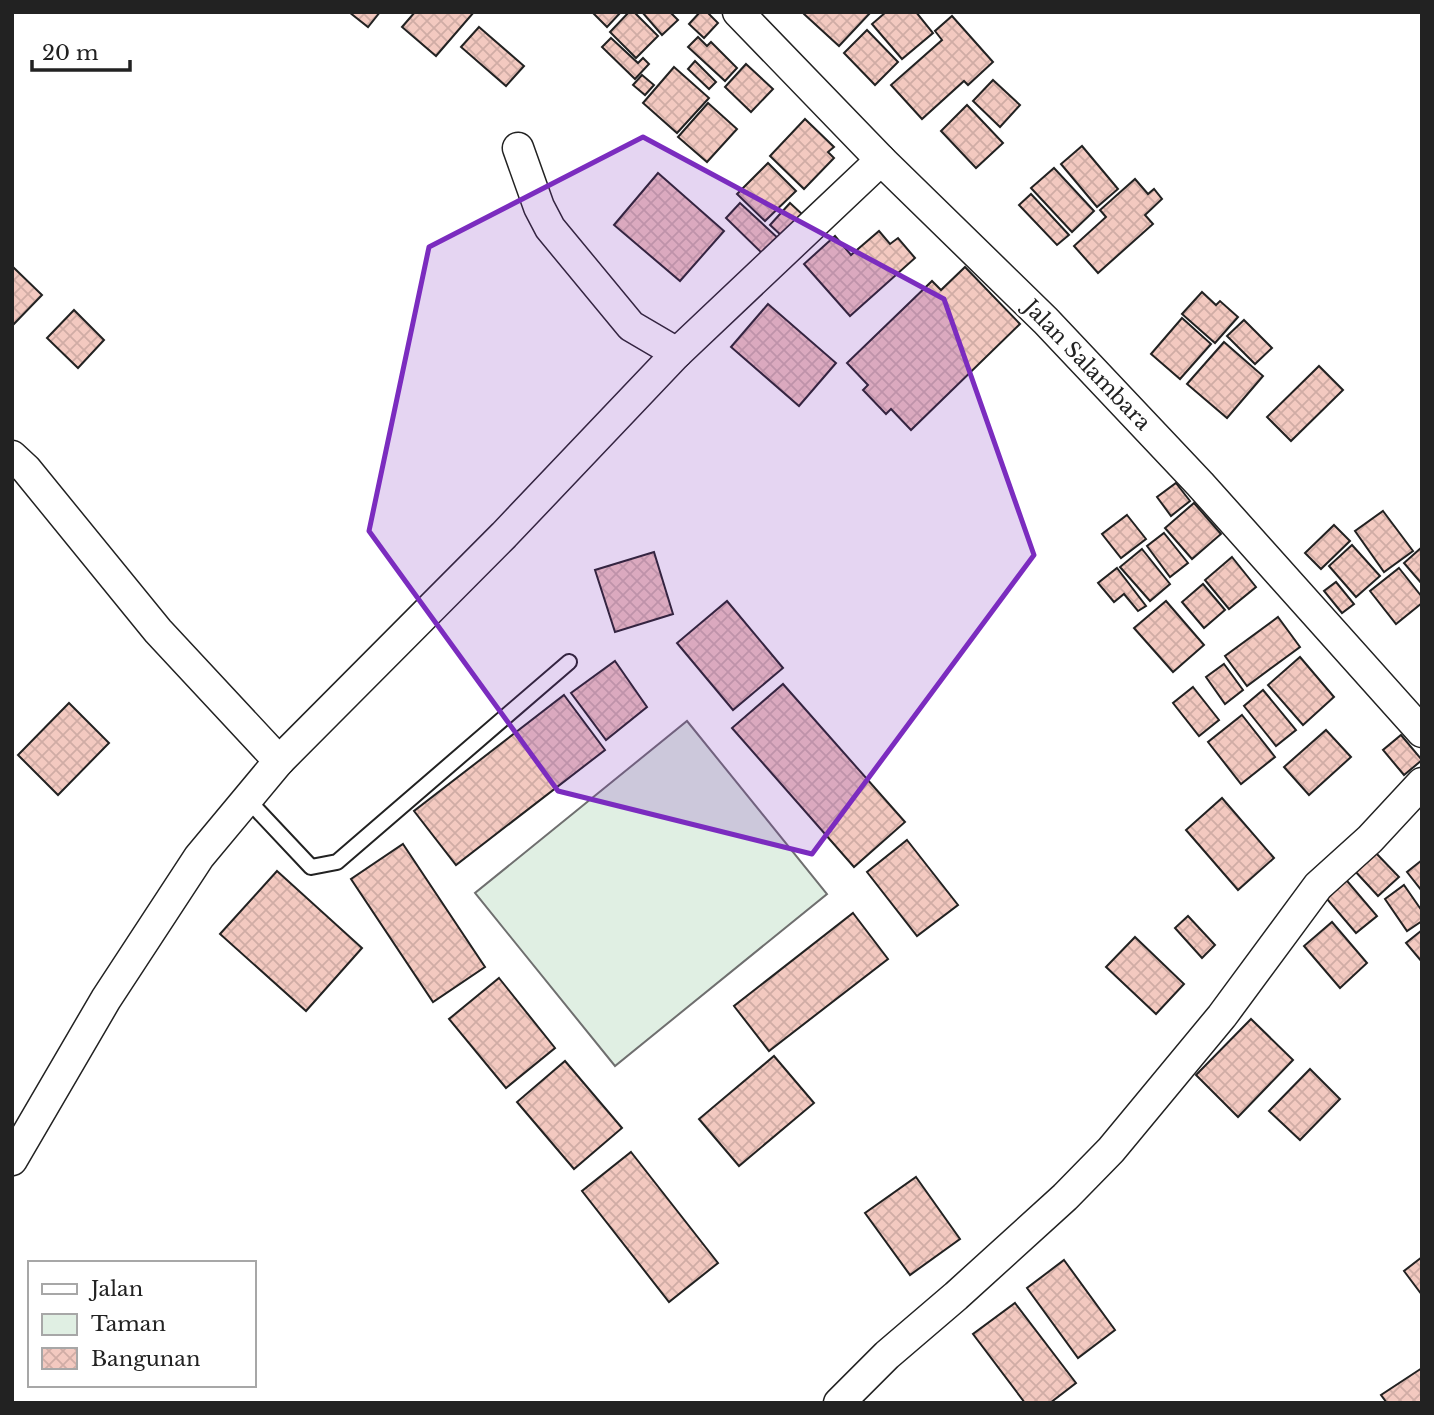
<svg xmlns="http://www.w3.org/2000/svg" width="1434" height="1415" viewBox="0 0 1434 1415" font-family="'Libre Baskerville',serif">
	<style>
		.green { fill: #e0efe3; stroke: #6f6f6f; stroke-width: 2 }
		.building { fill: url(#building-cross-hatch); stroke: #222; stroke-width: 2 }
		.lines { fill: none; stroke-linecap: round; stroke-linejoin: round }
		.lane-casing { stroke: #222; stroke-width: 18 }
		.street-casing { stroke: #222; stroke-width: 33 }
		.lane { stroke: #fff; stroke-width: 14 }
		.street { stroke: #fff; stroke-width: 30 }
		.marked { fill: #7b2cbf; fill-opacity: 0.2; stroke: #7b2cbf; stroke-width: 5; stroke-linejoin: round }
		.labels { text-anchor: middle; stroke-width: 5; stroke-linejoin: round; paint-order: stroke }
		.street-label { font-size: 21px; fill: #222; stroke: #fff }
	</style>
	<defs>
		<pattern id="building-cross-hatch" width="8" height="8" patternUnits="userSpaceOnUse" patternTransform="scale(1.75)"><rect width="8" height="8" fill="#f3c9c0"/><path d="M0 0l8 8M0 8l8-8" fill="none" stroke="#d0aca5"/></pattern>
	</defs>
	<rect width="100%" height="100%" fill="#fff"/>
	<!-- green -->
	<polygon class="green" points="687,721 827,894 615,1066 475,893"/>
	<!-- building -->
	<g class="building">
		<polygon points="349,12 380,12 368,27"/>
		<polygon points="415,12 474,12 436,56 402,27"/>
		<polygon points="592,12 621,12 607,27"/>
		<polygon points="629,12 634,12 658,36 636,58 610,32"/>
		<polygon points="642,12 670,12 678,20 662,35"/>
		<polygon points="700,12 707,12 718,23 704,38 689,24"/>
		<polygon points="805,12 871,12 839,46 804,14"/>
		<polygon points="886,12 916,12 933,33 902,59 872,24"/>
		<polygon points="952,16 993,62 968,85 964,81 922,119 891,85 942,40 935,31"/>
		<polygon points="479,27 524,66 506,86 461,47"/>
		<polygon points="867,30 898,62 875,85 844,53"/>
		<polygon points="698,37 707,46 711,42 737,68 725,81 688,47"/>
		<polygon points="611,38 638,63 643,58 649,64 635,79 602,47"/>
		<polygon points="695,61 716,82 709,89 688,69"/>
		<polygon points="746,64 773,89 751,112 725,87"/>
		<polygon points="674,67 709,98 677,133 643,103"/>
		<polygon points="642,75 654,85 645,95 633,85"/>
		<polygon points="993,80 1020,105 1000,127 973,101"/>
		<polygon points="708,103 737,129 707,162 678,137"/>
		<polygon points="967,105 1003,143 976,168 941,131"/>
		<polygon points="805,119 834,147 828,152 834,158 804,189 770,156"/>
		<polygon points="1082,146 1118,189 1097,207 1061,164"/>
		<polygon points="768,163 796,191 765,221 737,194"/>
		<polygon points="1054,168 1094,211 1072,232 1031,188"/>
		<polygon points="658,173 724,231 680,281 614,225"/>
		<polygon points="1135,179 1148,194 1154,189 1162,199 1145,215 1153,224 1098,273 1074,246 1106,217 1100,210"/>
		<polygon points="1031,194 1069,235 1057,245 1019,205"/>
		<polygon points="740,203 780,240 765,256 726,218"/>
		<polygon points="790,203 803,215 783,237 770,225"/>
		<polygon points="879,231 890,244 898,238 915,258 850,316 804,264 835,236 851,255"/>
		<polygon points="12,266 42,295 12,326"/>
		<polygon points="965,267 1020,324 911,430 891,409 886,414 863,390 868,385 847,363 932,281 941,290"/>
		<polygon points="1202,292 1216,305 1220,301 1238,317 1215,343 1182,314"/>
		<polygon points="768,304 836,363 799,406 731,347"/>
		<polygon points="74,310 104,340 78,368 47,338"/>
		<polygon points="1182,318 1211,344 1180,379 1151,354"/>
		<polygon points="1244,320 1272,348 1255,364 1227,336"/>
		<polygon points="1224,342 1263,376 1227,418 1187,384"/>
		<polygon points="1319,366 1343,390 1291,441 1267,417"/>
		<polygon points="1176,483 1190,501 1171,516 1157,497"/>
		<polygon points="1194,503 1221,534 1192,559 1165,528"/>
		<polygon points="1383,511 1413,551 1384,572 1355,531"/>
		<polygon points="1127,515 1146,539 1121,558 1102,534"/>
		<polygon points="1334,525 1350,541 1321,569 1305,553"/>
		<polygon points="1164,533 1188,563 1170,577 1147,546"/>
		<polygon points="1352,545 1380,576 1356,597 1329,566"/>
		<polygon points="1422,547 1422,584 1404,563"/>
		<polygon points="1142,549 1170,584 1150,601 1120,567"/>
		<polygon points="654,552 673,614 615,632 595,570"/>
		<polygon points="1232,557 1256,587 1229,609 1205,580"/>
		<polygon points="1117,568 1146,606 1138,611 1124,594 1114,602 1098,583"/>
		<polygon points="1399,568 1422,597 1422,603 1396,624 1370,591"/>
		<polygon points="1336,582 1354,604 1342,613 1324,591"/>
		<polygon points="1203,584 1225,610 1204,628 1182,602"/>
		<polygon points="727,601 783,668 733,710 677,643"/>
		<polygon points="1166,601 1204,645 1173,672 1134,628"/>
		<polygon points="1278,617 1300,647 1247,686 1225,656"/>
		<polygon points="1300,657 1334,697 1303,725 1268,685"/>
		<polygon points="615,661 647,707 606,740 571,693"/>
		<polygon points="1224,664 1243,690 1225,704 1206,677"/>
		<polygon points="783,684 905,822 854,867 732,728"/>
		<polygon points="1193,687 1219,720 1199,736 1173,703"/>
		<polygon points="1263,690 1296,730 1276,746 1244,706"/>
		<polygon points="564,695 605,750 456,865 414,811"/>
		<polygon points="69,703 109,743 58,795 18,755"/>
		<polygon points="1242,715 1275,757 1241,784 1208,742"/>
		<polygon points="1326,730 1351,757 1309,795 1284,767"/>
		<polygon points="1401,735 1422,760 1404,775 1383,750"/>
		<polygon points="1222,798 1274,858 1238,890 1186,830"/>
		<polygon points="907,840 958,905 917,936 867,872"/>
		<polygon points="403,844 485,967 433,1002 351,879"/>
		<polygon points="1374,851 1399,877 1378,896 1354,870"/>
		<polygon points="1422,860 1422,891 1407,872"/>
		<polygon points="277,871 362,948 306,1011 220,934"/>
		<polygon points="1342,875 1377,916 1356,933 1321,892"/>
		<polygon points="1404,885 1422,911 1422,921 1407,931 1385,899"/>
		<polygon points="853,913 888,959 769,1051 734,1006"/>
		<polygon points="1188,916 1215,945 1202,958 1175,928"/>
		<polygon points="1332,922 1367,963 1340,988 1304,946"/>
		<polygon points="1422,930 1422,962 1406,943"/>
		<polygon points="1135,937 1184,984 1156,1014 1106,967"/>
		<polygon points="499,978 555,1048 506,1088 449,1019"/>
		<polygon points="1251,1019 1293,1060 1238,1117 1196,1075"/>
		<polygon points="774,1056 814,1103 739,1166 699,1119"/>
		<polygon points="565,1061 622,1128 574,1169 517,1102"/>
		<polygon points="1310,1069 1340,1099 1300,1140 1269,1111"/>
		<polygon points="631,1152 718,1263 669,1302 582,1191"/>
		<polygon points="916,1177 960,1239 910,1275 865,1213"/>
		<polygon points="1422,1257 1422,1295 1404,1271"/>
		<polygon points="1064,1260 1115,1330 1078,1358 1027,1288"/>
		<polygon points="1015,1303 1076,1383 1050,1403 1025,1403 973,1334"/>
		<polygon points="1422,1368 1422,1403 1387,1403 1381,1395"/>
	</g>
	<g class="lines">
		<!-- lane casing -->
		<g class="lane-casing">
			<polyline id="lane" points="247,799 311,867 337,862 569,662"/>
		</g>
		<!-- street casing -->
		<g class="street-casing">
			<g id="street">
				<polyline points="738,12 881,160 1046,321 1200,484 1422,732"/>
				<polyline points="518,148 539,207 550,228 631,326 677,353"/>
				<polyline points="12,456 26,469 158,631 279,761"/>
				<polyline points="12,1160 106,999 199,857 279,761 504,535 677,353 881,160"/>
				<polyline points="839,1403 887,1355 956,1296 1065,1197 1111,1150 1222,1016 1318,886 1370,839 1422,783"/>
			</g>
		</g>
		<!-- lane -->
		<use href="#lane" class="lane"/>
		<!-- street -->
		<use href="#street" class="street"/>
	</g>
	<!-- marked area -->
	<path class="marked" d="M643 137 944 299 1034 555 812 854 558 791 369 531 429 247Z"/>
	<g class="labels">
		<!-- street labels -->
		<g class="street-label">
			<text transform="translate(1087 365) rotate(46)" y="7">Jalan Salambara</text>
		</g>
	</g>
	<!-- border -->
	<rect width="1434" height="1415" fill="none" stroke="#222222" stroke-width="28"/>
	<!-- legend -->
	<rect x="28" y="1261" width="228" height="126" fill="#ffffff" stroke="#a7a7a7" stroke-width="2"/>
	<rect x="42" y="1284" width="35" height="10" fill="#ffffff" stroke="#a7a7a7" stroke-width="2"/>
	<text x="91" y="1296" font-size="21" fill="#222222">Jalan</text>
	<rect x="42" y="1314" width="35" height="21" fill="#e0efe3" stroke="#a7a7a7" stroke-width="2"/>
	<text x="91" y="1331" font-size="21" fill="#222222">Taman</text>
	<rect x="42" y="1348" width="35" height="21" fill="url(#building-cross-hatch)" stroke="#a7a7a7" stroke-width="2"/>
	<text x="91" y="1366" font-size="21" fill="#222222">Bangunan</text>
	<!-- scale -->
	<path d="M32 60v10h98v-10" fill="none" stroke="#222222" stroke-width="3.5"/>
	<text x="42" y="60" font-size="21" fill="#222222" stroke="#ffffff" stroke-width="5" paint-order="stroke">20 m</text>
</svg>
